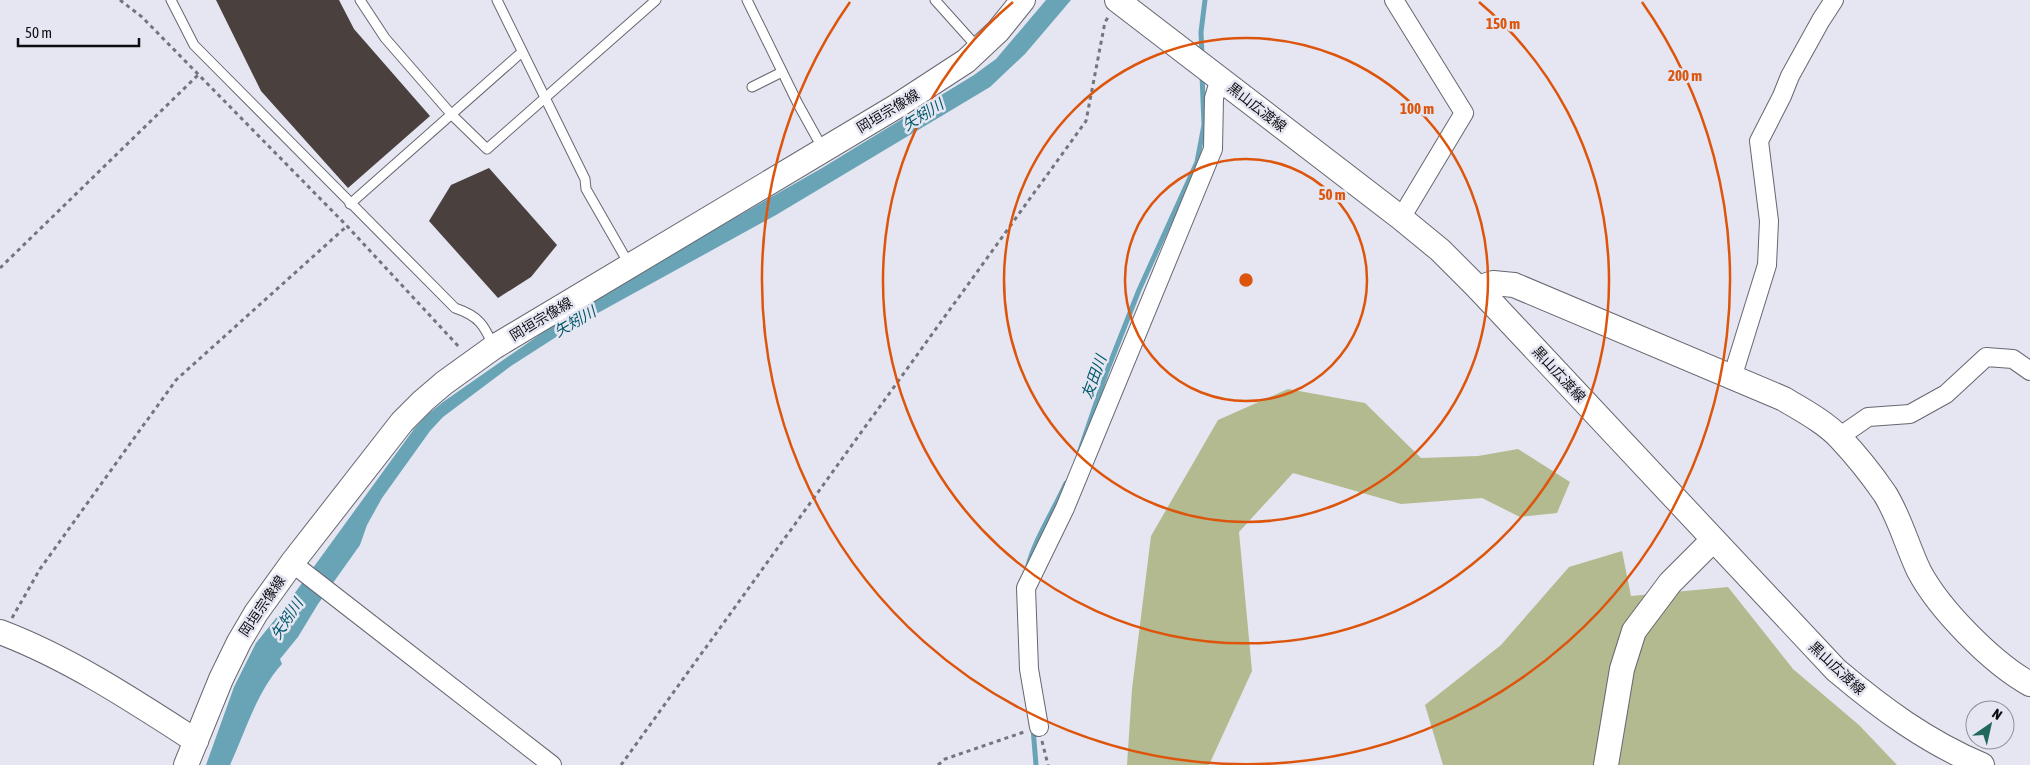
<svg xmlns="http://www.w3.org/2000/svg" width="2030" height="765" viewBox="0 0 2030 765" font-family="'Asap Condensed','Noto Sans JP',sans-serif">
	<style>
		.green { fill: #b4ba90 }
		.water { fill: #69a4b6 }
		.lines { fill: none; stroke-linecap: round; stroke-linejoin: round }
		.stream { stroke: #69a4b6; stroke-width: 5 }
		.building { fill: #4a403e }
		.lane-casing { stroke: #666770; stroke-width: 11 }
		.street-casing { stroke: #666770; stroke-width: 20 }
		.secondary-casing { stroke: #666770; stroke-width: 26 }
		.path { stroke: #74757c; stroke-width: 3; stroke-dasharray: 4 4; stroke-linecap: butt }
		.lane { stroke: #fff; stroke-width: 9 }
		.street { stroke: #fff; stroke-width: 18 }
		.secondary { stroke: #fff; stroke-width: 24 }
		.ring { fill: none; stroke: #dd550c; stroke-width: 2.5 }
		.labels { text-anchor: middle; stroke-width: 5; stroke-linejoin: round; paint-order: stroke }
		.street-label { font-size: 14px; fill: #0d0d11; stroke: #e5e6f1 }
		.water-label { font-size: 15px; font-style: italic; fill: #00586b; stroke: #e5e6f1 }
		.centre { fill: #dd550c; stroke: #e5e6f1; stroke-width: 2.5 }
		.ring-label { font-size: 15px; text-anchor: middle; font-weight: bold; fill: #dd550c; stroke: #e5e6f1; stroke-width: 5; stroke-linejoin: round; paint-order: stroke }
	</style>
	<rect width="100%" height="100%" fill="#e5e6f1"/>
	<!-- green -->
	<g class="green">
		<polygon points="1288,389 1365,403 1421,458 1478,456 1518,449 1570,482 1557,513 1520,517 1482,498 1401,504 1293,473 1239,532 1252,671 1209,765 1127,765 1132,689 1151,536 1218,420"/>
		<polygon points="1622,551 1631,596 1728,587 1793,669 1859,725 1897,765 1443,765 1425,705 1501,645 1569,567"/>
	</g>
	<!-- water -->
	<path class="water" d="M1046 0H1071L1025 54 990 87 776 215 567 330 511 366 443 417 430 431 382 498 367 525 360 545 318 604 298 637 280 659 282 664C256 693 246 730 230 765H206L234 687 256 643 281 612 414 429 428 414 443 402 545 331 705 235 822 168 974 75 996 59Z"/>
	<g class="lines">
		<!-- stream -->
		<g class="stream">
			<polyline points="1202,56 1201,32 1205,0"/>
			<polyline points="1079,453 1107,371 1139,290 1197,162 1204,125 1202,75"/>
			<path d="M1027 569C1035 538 1053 512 1066 483"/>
			<polyline points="1033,728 1036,765"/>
		</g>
	</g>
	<!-- building -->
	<g class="building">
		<polygon points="216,0 339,0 354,29 430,116 348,188 261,91"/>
		<polygon points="489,168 557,245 531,277 498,298 429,221 451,185"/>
	</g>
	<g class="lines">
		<!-- lane casing -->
		<g class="lane-casing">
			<g id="lane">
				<path d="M171 0 194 45 455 308C479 316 484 325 494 347"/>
				<polyline points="360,0 385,38 452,115 487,149 656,0"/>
				<polyline points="497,0 585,179 586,189 629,264"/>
				<polyline points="747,0 798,104 823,149"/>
				<polyline points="935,0 978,48"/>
				<polyline points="752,87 782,72"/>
				<polyline points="350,204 522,52"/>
			</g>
		</g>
		<!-- street casing -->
		<g class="street-casing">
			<g id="street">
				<polyline points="1394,0 1464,113 1401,218"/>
				<polyline points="1732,378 1767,265 1769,221 1759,141 1782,96 1790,76 1821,20 1834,0"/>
				<polyline points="1839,437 1868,417 1910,414 1946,394 1986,357 2013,359 2030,371"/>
				<polyline points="292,563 552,765"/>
				<polyline points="1039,727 1029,669 1026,588 1065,508 1213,149 1214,98 1220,78"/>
			</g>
		</g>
		<!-- secondary casing -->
		<g class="secondary-casing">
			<g id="secondary">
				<path d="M1117 0 1401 218 1440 250 1478 288 1836 670C1881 708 1927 742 1982 765"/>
				<path d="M1478 288 1493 283 1514 285 1784 399C1802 410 1825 422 1840 438 1856 455 1872 475 1885 494 1900 518 1907 546 1919 571 1939 609 1992 663 2030 684"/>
				<path d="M0 632C69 658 134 701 196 741"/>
				<polyline points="186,765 221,679 239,642 256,613 292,563 402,422 423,401 444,383 494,347 897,106 966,61 998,31 1023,0"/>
				<polyline points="1606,765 1622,669 1634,631 1670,583 1713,540"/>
			</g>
		</g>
		<!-- path -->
		<g class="path">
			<polyline points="120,0 142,17 347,226 460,348"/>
			<polyline points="0,268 198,75"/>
			<polyline points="12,618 40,569 176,380 347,226"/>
			<polyline points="1042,741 1048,765"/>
			<polyline points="621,765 1086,121 1105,22 1109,16"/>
			<polyline points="938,765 945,759 1024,732"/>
		</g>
		<!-- lane -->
		<use href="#lane" class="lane"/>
		<!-- street -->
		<use href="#street" class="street"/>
		<!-- secondary -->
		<use href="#secondary" class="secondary"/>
	</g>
	<!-- distance rings -->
	<g class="ring">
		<circle cx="1246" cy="280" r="121"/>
		<circle cx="1246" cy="280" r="242"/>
		<path d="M1479 2A363 363 0 1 1 1013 2"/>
		<path d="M1642 2A484 484 0 1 1 850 2"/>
	</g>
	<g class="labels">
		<!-- street labels -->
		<g class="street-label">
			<text transform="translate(1257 107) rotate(38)" y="5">黒山広渡線</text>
			<text transform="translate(888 111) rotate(-31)" y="5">岡垣宗像線</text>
			<text transform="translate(541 319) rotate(-31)" y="5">岡垣宗像線</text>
			<text transform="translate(1559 374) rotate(47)" y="5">黒山広渡線</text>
			<text transform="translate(262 606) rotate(-56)" y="5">岡垣宗像線</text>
			<text transform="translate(1837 668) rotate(43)" y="5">黒山広渡線</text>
		</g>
		<!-- water labels -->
		<g class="water-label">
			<text transform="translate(923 115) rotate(-32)" y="5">矢矧川</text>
			<text transform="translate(575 322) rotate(-30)" y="5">矢矧川</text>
			<text transform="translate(1094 377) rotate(-70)" y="5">友田川</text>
			<text transform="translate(287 619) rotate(-57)" y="5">矢矧川</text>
		</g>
	</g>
	<circle cx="1246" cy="280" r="8" class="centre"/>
	<g class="ring-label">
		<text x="1503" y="29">150 m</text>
		<text x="1685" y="81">200 m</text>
		<text x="1417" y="114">100 m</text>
		<text x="1332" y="200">50 m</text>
	</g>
	<!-- north arrow -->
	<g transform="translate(1990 725) rotate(34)"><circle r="24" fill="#e5e6f1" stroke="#8f8f97"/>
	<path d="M0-4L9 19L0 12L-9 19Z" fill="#21685c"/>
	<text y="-8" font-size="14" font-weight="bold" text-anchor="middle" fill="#0d0d11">N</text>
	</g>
	<!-- scale -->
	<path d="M18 38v8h121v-8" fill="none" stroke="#0d0d11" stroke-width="2.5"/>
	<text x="25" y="38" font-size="15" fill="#0d0d11" stroke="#e5e6f1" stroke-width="4" paint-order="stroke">50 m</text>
</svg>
